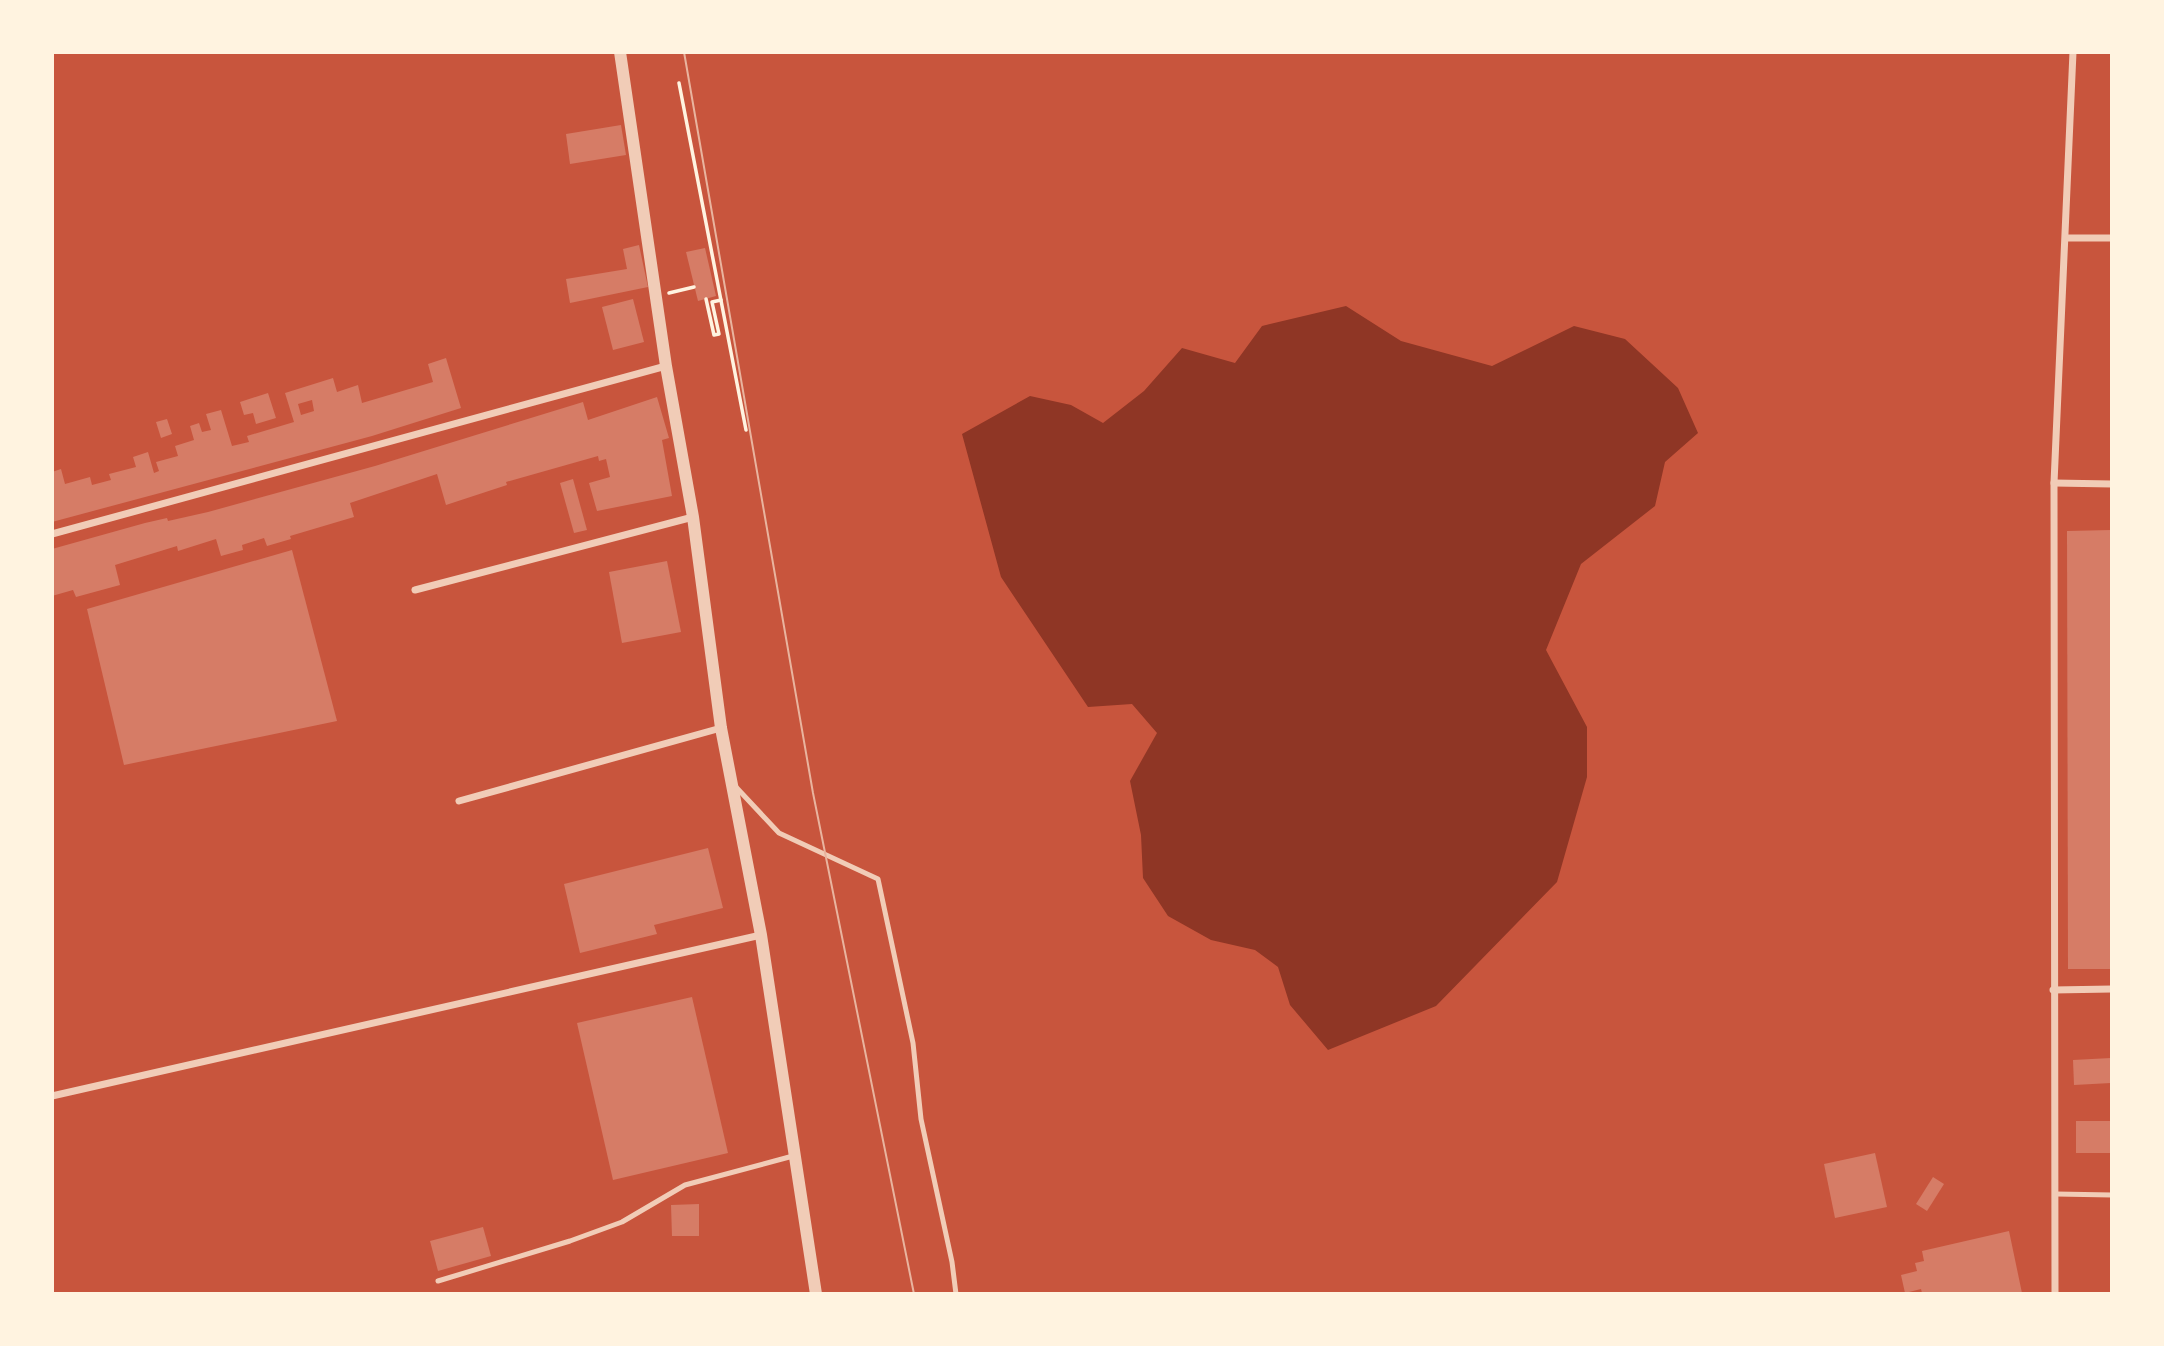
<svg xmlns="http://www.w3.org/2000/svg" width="2164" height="1346" viewBox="0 0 2164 1346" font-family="'Source Sans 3',sans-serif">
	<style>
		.water { fill: #8f3625 }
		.building { fill: #d67c66; fill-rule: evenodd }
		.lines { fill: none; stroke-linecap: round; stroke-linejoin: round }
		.path { stroke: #fff3e0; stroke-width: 3.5 }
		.service { stroke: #f1ccb7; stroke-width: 5 }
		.minor { stroke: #f1ccb7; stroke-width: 7 }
		.tertiary { stroke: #f1ccb7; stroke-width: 12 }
		.tram { stroke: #e9b49f; stroke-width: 2 }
	</style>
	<rect width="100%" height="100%" fill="#c8553d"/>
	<!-- water -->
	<polygon class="water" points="1346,306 1401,341 1492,366 1574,326 1625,339 1678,388 1698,433 1665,462 1655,506 1581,564 1546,650 1587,727 1587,777 1557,882 1436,1006 1328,1050 1290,1005 1278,967 1255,950 1211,940 1168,916 1143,878 1141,835 1130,781 1157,733 1132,704 1088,707 1001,577 962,434 1030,396 1071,405 1103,423 1144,391 1182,348 1235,363 1262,326"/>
	<!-- building -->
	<g class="building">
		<polygon points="621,125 626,155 570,164 566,134"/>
		<polygon points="639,245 648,287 570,303 566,279 627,269 623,249"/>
		<polygon points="705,248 716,296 698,301 686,252"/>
		<polygon points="633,299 644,342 613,350 602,307"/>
		<path d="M446 358 461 408 372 436 52 522V472L61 469 65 484 90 477 92 485 111 480 109 474 136 467 133 457 148 452 154 473 159 471 156 462 178 456 175 446 194 440 190 426 199 423 202 432 211 430 206 414 221 410 232 446 249 442 247 436 294 422 285 393 333 378 337 392 358 385 362 403 433 382 428 364ZM312 400 314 411 301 415 298 404Z"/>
		<polygon points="268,393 276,418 256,424 253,413 244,415 240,402"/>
		<polygon points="657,397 669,438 662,440 672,496 597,511 589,483 610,477 606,459 599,461 598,456 506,482 507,485 446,505 437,474 350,503 354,517 290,536 291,539 267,546 264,538 242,545 243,550 221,556 216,539 178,551 177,546 115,565 120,585 76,597 73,590 52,596 52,549 145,523 167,518 168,521 208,512 375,466 583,402 588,420"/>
		<polygon points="167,419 172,434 161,438 156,422"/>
		<polygon points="573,479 587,530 574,533 560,483"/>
		<polygon points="2111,530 2111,969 2068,969 2067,531"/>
		<polygon points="292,550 337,721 124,765 87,609"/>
		<polygon points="667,561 681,632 622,643 609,572"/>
		<polygon points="708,848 723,908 654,925 657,934 580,953 564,884"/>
		<polygon points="692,997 728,1153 613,1180 577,1023"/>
		<polygon points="2111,1058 2111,1083 2074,1085 2073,1060"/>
		<rect x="2076" y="1121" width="35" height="32"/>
		<polygon points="1875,1153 1887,1207 1835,1218 1824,1164"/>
		<polygon points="1933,1177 1944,1184 1927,1211 1916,1204"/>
		<polygon points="699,1204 699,1236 672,1236 671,1205"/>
		<polygon points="483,1227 491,1256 438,1271 430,1241"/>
		<polygon points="2009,1231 2022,1293 1922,1293 1921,1289 1905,1293 1901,1275 1917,1271 1915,1263 1924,1261 1922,1251"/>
	</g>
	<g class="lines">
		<!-- path -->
		<g class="path">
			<polyline points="679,83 746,430"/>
			<polyline points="669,293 694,287"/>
			<polyline points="706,299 714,335 719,334 712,302 721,300"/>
		</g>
		<!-- service -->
		<g class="service">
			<polyline points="735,786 779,833 878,879 913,1043 921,1119 952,1262 956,1294"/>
			<polyline points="2056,1194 2112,1195"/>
			<polyline points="438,1281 570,1241 622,1222 685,1185 793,1156"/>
		</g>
		<!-- minor -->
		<g class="minor">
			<polyline points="2066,238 2112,238"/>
			<polyline points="2054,483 2112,484"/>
			<polyline points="52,534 666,366"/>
			<polyline points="415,590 693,517"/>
			<polyline points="459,801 721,728"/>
			<polyline points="2053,990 2112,989"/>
			<polyline points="52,1096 761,935"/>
			<polyline points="2055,1294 2054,483 2073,52"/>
		</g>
		<!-- tertiary -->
		<polyline class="tertiary" points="620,52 666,366 693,517 721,728 761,935 816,1294"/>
		<!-- tram -->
		<polyline class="tram" points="684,52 813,793 914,1294"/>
	</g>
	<!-- border -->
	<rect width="2164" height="1346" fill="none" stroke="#fff3e0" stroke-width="108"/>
</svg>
